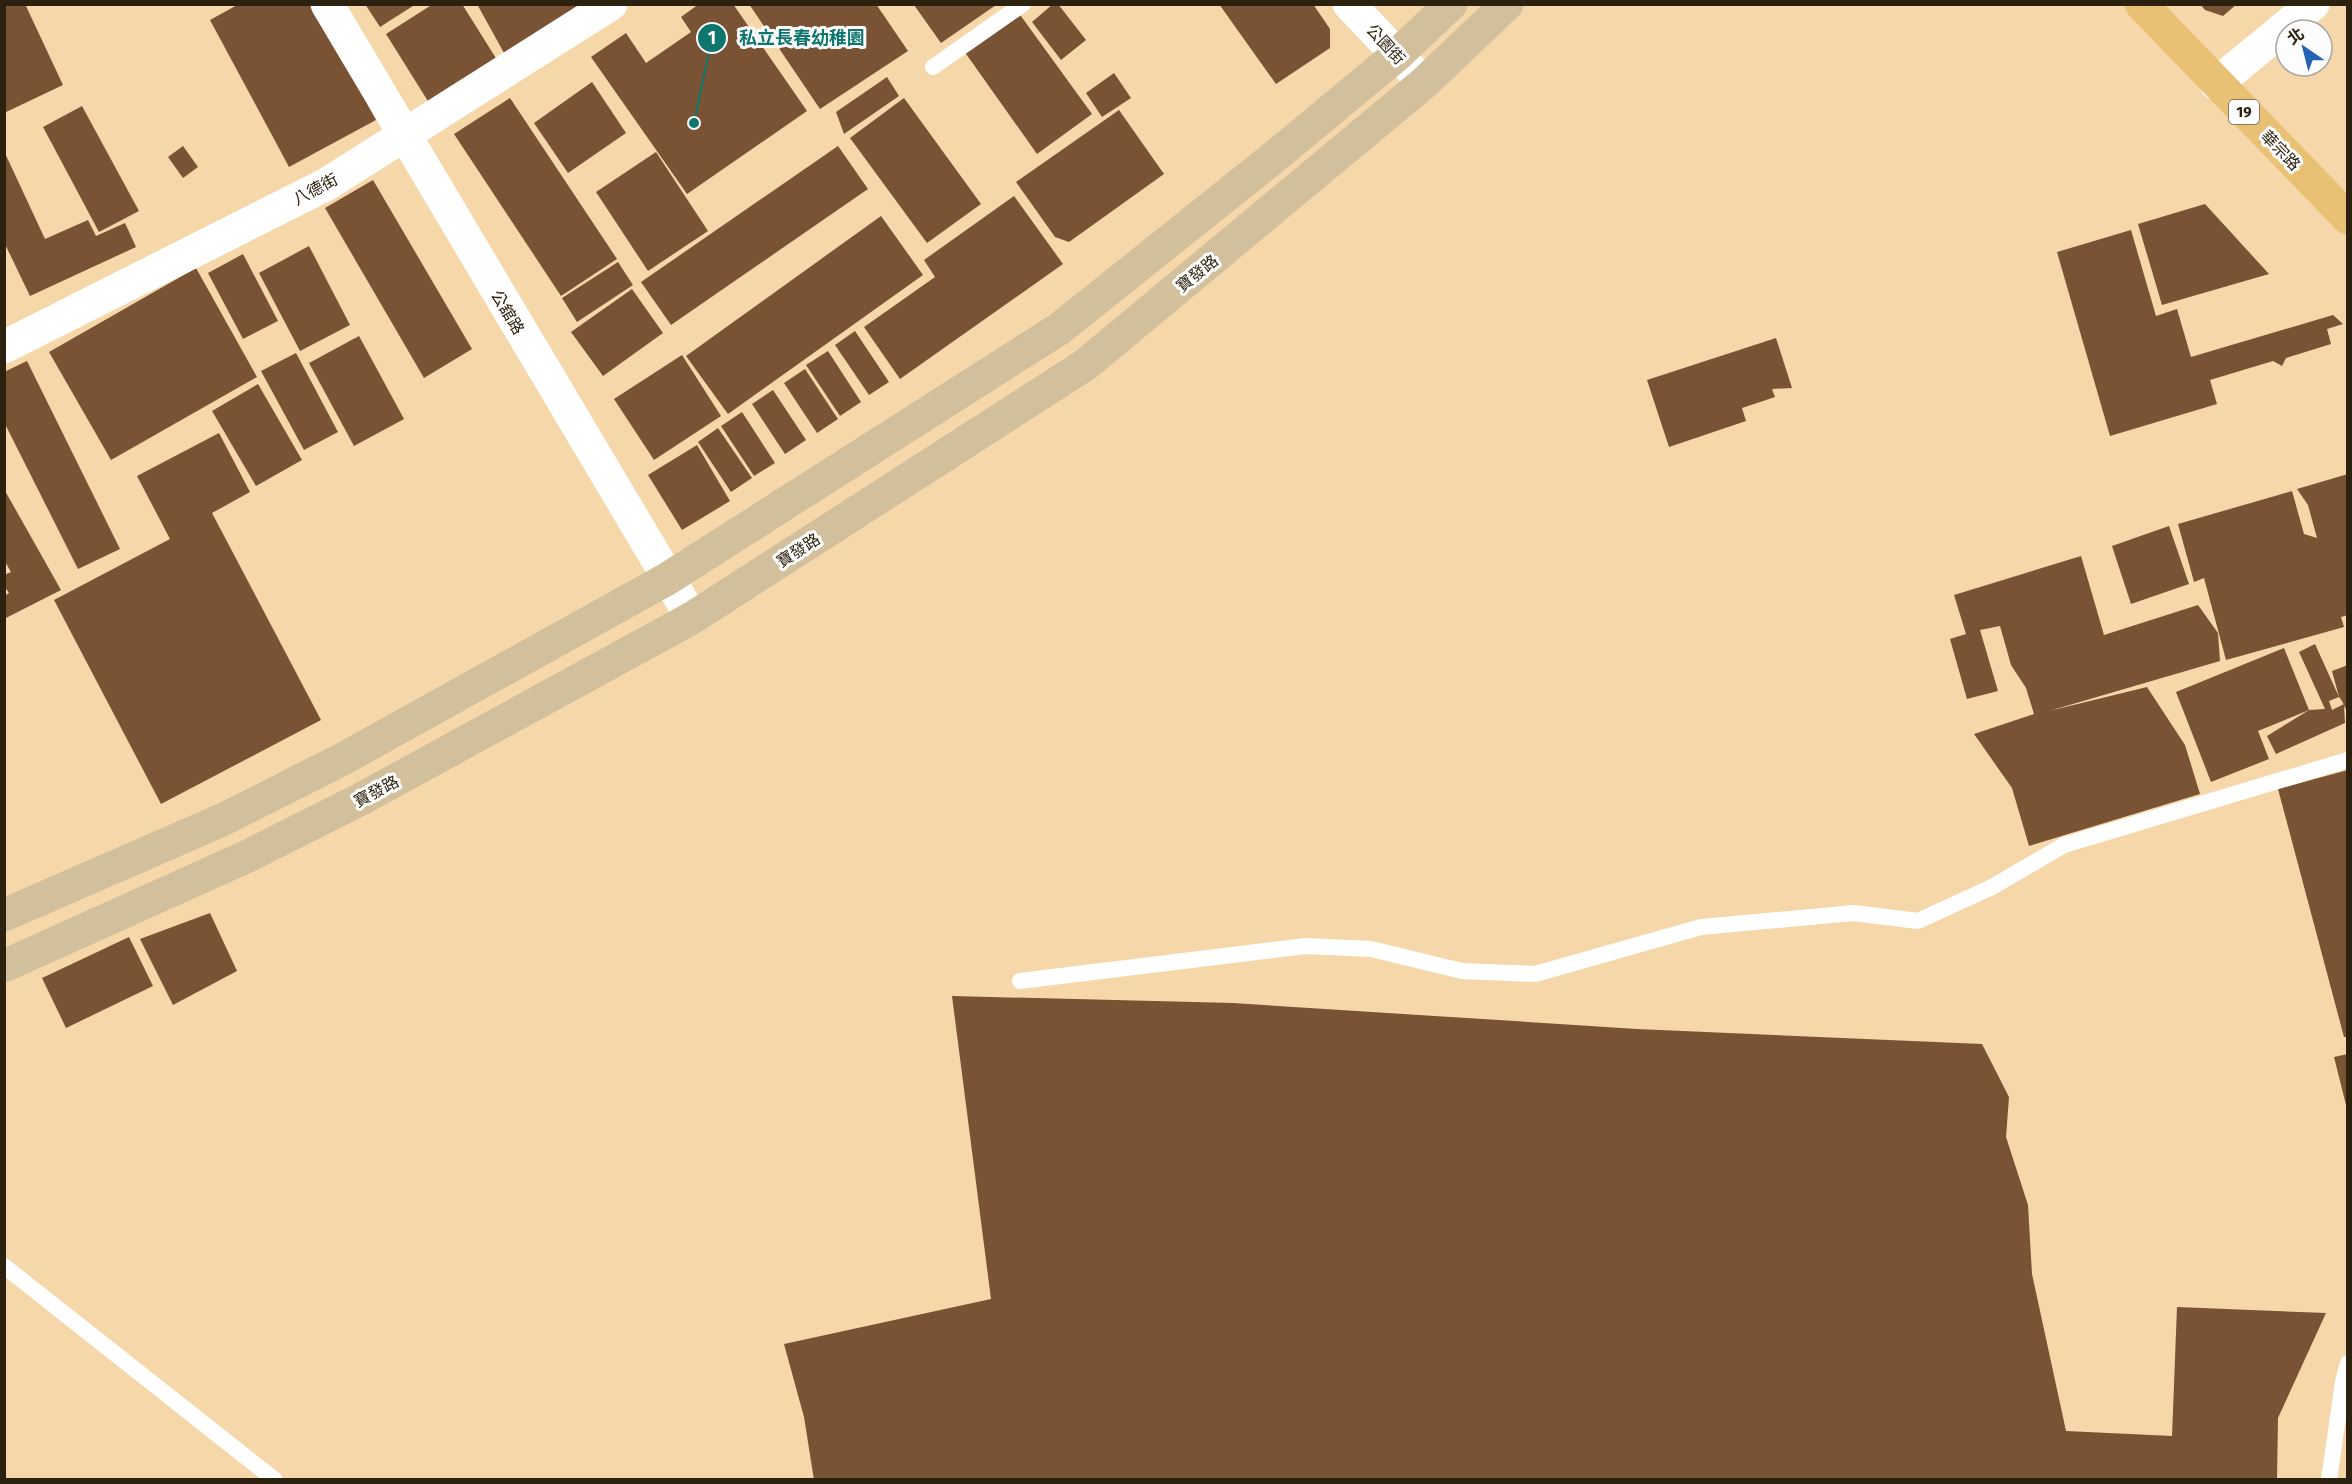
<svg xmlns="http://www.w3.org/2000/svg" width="2352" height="1484" viewBox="0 0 2352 1484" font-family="'Fira Sans','Noto Sans TC',sans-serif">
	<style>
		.building { fill: #7a5234 }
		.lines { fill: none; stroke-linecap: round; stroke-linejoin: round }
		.lane { stroke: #fff; stroke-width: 16 }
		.street { stroke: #fff; stroke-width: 33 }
		.secondary { stroke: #d2bf9c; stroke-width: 33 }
		.primary { stroke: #e8c174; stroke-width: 33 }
		.labels { text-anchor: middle; stroke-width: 6; stroke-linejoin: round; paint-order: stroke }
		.shield { fill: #fdfdfd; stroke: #6b6256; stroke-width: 1.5 }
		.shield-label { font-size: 15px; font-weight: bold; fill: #2c200e }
		.street-label { font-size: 16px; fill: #2c200e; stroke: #fdfdfd }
		.leader { fill: none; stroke: #0f766e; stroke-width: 2 }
		.callout-dot { fill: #0f766e; stroke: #fdfdfd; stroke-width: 2 }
		.mark-label { font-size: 18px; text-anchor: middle; font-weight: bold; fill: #fff }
		.callout-label { font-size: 18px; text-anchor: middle; font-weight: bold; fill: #0f766e; stroke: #fdfdfd; stroke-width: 6; stroke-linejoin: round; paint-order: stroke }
	</style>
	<rect width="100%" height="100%" fill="#f6d7aa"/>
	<!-- building -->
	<g class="building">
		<polygon points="4,4 25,4 63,85 4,113"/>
		<polygon points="239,4 314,4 376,120 289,167 210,20"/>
		<polygon points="365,4 416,4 380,27"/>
		<polygon points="433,4 462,4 499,63 431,106 386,34"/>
		<polygon points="477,4 600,4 509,62"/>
		<polygon points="699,4 733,4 807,111 687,194 591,57 626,33 646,63 691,32 681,17"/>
		<polygon points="749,4 876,4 908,51 820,109"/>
		<polygon points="1053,4 1058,4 1086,40 1061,60 1032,22"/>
		<polygon points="1219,4 1313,4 1330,29 1330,48 1276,84"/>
		<polygon points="2200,4 2237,4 2223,16 2205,10"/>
		<polygon points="914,5 996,5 941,43"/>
		<polygon points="1018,12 1092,114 1037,154 964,51"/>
		<polygon points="1114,73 1131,98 1102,117 1086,93"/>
		<polygon points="887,77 899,96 844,134 836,112"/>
		<polygon points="592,82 626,133 568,173 534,123"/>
		<polygon points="510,98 617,259 561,296 454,134"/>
		<polygon points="904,98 981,204 927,243 850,138"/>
		<polygon points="82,106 139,211 99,232 43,127"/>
		<polygon points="1119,110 1164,174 1069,242 1055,237 1016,182"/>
		<polygon points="183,146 198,167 183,178 168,157"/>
		<polygon points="838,146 868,189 671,325 641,282"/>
		<polygon points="4,151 45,239 88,220 96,236 125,223 136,247 30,296 4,242"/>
		<polygon points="656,152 708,231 648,271 596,192"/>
		<polygon points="373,180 472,349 424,378 325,208"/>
		<polygon points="1014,196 1063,264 900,379 864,327 935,277 924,260"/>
		<polygon points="2205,204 2269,274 2162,305 2138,224"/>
		<polygon points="881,216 923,275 728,414 686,356"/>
		<polygon points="2131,230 2156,316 2177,309 2191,357 2333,315 2343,324 2327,329 2331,344 2286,358 2282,366 2273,361 2210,380 2217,404 2110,436 2057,252"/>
		<polygon points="309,246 350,325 300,351 259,273"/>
		<polygon points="243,254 278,321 243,339 208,273"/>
		<polygon points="618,262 633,285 577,322 562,298"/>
		<polygon points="196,268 257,377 111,460 49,352"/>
		<polygon points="632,289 663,333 603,376 571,332"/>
		<polygon points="855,331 889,382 869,395 835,345"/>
		<polygon points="359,336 404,419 354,446 309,363"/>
		<polygon points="1776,338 1792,388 1772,389 1775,397 1742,408 1746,421 1669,447 1647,380"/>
		<polygon points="828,351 861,402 840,416 806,365"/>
		<polygon points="296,353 338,432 304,450 261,371"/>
		<polygon points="682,355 721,416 654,460 614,399"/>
		<polygon points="27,361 120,549 78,569 4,422 4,372"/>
		<polygon points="805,369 838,419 817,433 784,383"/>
		<polygon points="258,384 302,460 256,486 212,411"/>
		<polygon points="773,390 806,440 785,454 752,404"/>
		<polygon points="742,412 775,463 754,476 721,426"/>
		<polygon points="718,428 752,478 731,492 698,442"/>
		<polygon points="219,433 250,492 212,513 321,720 161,804 54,600 170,539 137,476"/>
		<polygon points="697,445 730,501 682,530 648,475"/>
		<polygon points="2348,474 2348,615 2341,617 2344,627 2226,660 2204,578 2194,582 2178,524 2292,491 2304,534 2317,538 2308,505 2297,489"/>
		<polygon points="4,489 61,590 4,619 4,596 9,593 4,586 4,575 11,572 4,560"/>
		<polygon points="2169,526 2189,584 2131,604 2112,546"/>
		<polygon points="2081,556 2104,635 2198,605 2218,633 2220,661 2049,711 2147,687 2185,745 2200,794 2029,846 2012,788 1974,734 2034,714 2026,688 2011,665 2000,626 1980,630 1998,691 1967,699 1950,639 1966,634 1954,595"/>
		<polygon points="2315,644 2339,697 2332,671 2348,665 2348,714 2342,701 2339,697 2329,701 2332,710 2344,704 2345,723 2276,754 2267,736 2309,710 2325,709 2299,652"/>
		<polygon points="2284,648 2309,710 2258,731 2269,759 2211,782 2176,692"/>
		<polygon points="2348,770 2348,1037 2344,1037 2278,789"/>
		<polygon points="210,913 237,971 173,1005 140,939"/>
		<polygon points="129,937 153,986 66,1028 42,978"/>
		<polygon points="952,996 1233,1003 1637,1029 1982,1044 2009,1097 2006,1137 2028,1205 2032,1274 2066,1431 2172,1436 2177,1307 2326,1313 2278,1418 2277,1480 814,1480 804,1417 784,1344 991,1299"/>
		<polygon points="2348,1054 2348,1108 2347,1109 2334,1057"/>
	</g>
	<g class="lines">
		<!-- lane -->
		<g class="lane">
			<polyline points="933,67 1023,4"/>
			<polyline points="1020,981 1306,946 1371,949 1462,971 1535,974 1701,927 1854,913 1918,921 1992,887 2064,845 2348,760"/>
			<polyline points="4,1266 275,1480"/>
			<polyline points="2343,1382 2348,1363"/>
			<polyline points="2329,1480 2343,1382 2348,1382"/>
		</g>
		<!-- street -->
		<g class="street">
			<polyline points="327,4 692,618"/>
			<polyline points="1349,4 1424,83"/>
			<polyline points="2216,84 2313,4"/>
			<polyline points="4,347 327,184 611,4"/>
		</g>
		<!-- secondary -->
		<g class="secondary">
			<polyline points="4,915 222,820 341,760 667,579 1059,329 1268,162 1397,55 1451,4"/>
			<polyline points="4,966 250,855 361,799 692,618 1085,365 1424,83 1507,4"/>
		</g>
		<!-- primary -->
		<polyline class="primary" points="2141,4 2348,218"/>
	</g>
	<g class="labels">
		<!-- shield labels -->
		<rect class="shield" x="2229" y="100" width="30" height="24" rx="4.5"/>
		<g class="shield-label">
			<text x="2244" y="117">19</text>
		</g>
		<!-- street labels -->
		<g class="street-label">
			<text transform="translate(1386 44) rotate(47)" y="6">公園街</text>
			<text transform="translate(2281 150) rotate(46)" y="6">華宗路</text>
			<text transform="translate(315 189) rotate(-28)" y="6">八德街</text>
			<text transform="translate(1197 273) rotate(-39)" y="6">寶發路</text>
			<text transform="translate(508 312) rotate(59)" y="6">公舘路</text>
			<text transform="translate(798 550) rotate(-33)" y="6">寶發路</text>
			<text transform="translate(376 791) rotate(-28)" y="6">寶發路</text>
		</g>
	</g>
	<!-- callouts -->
	<path class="leader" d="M694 123L712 38"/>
	<g class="callout-dot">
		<circle cx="694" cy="123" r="6"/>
		<circle cx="712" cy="38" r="15"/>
	</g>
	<g class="mark-label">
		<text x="712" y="44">1</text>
	</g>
	<g class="callout-label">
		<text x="802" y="44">私立長春幼稚園</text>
	</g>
	<!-- border -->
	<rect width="2352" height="1484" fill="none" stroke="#2c200e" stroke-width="12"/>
	<!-- north arrow -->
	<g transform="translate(2304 48) rotate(325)"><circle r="28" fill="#fdfdfd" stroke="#a9a59d" stroke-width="1.5"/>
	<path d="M0-4.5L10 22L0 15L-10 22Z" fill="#2563b5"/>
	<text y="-9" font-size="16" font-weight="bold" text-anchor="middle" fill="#2c200e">北</text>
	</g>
</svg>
